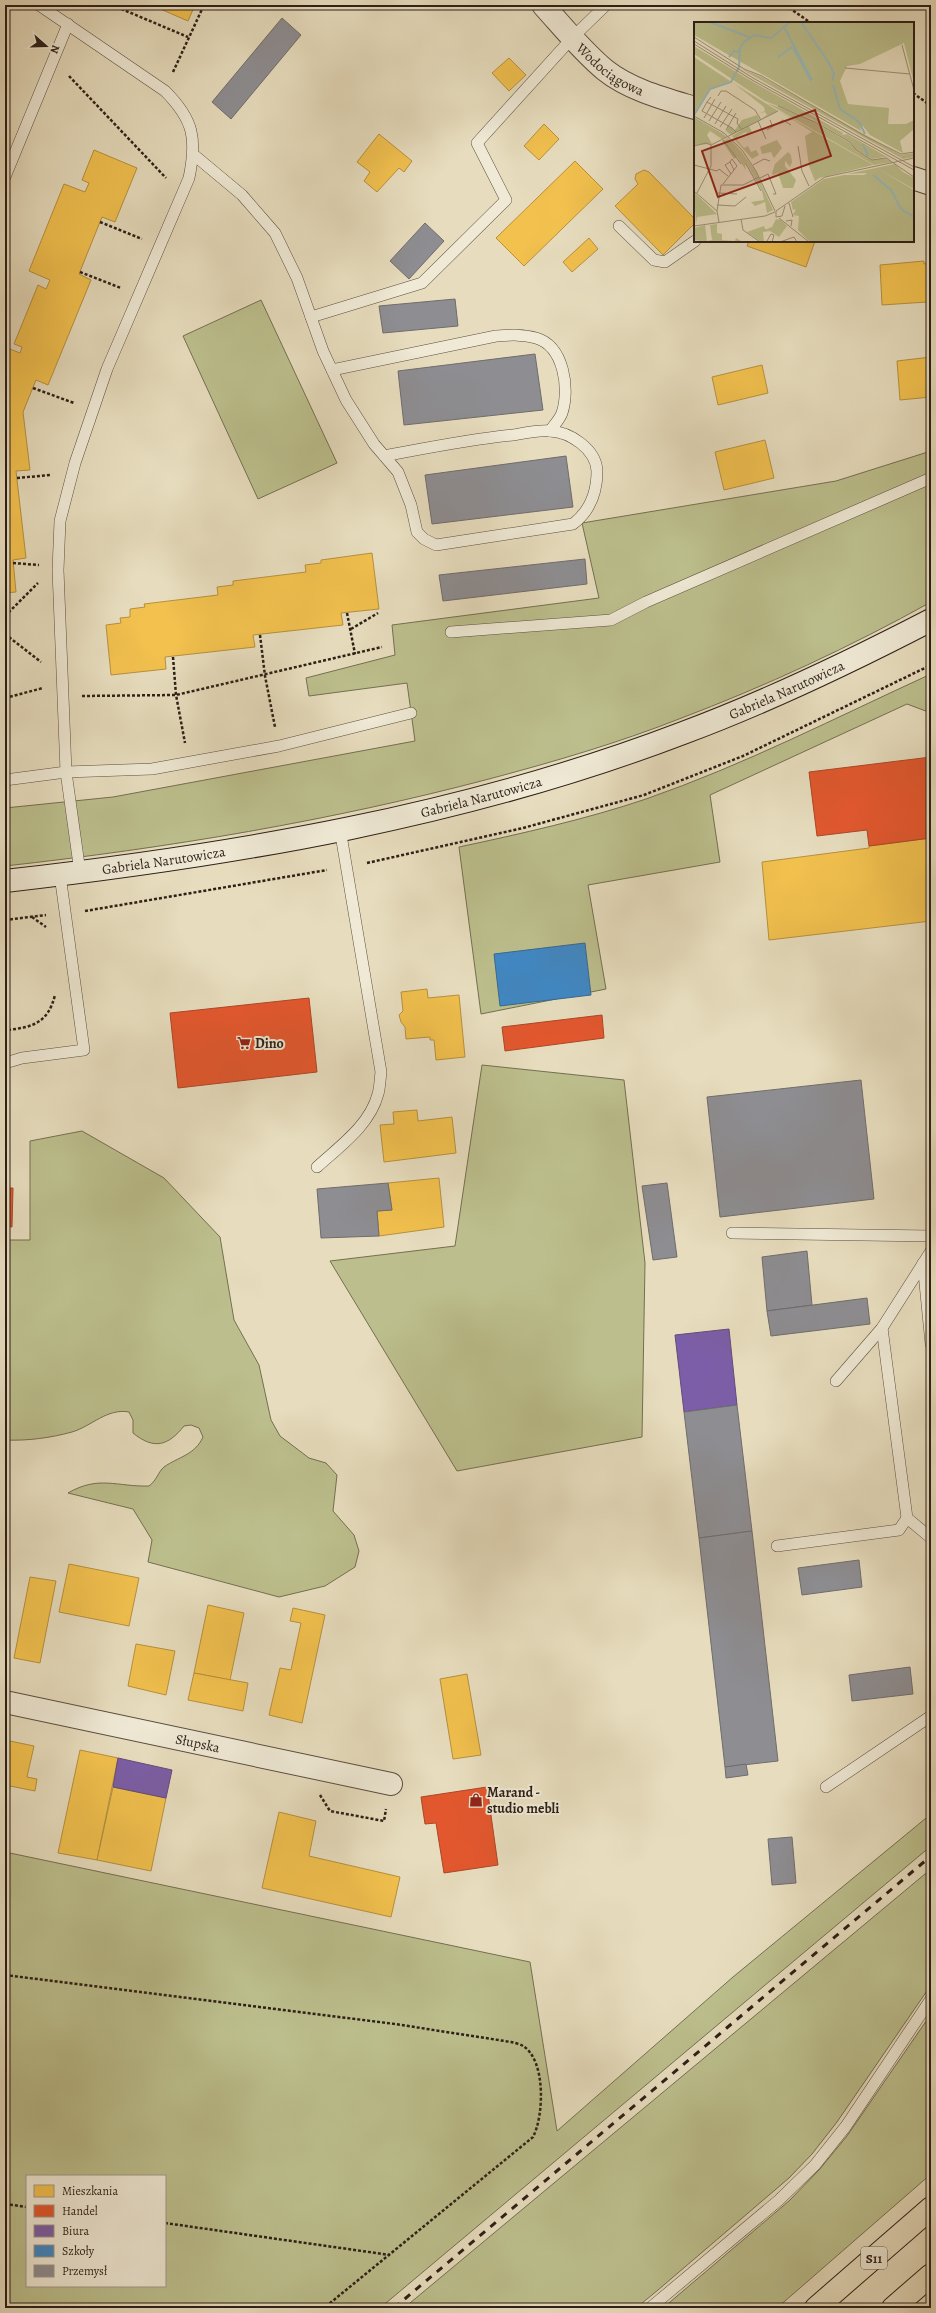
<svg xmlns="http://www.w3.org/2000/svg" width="936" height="2313" viewBox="0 0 936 2313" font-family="Alegreya,serif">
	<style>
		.green { fill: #bcbf8d; stroke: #746f52; fill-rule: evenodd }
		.homes { fill: #f2c14e; stroke: #b7903e }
		.shops { fill: #e4572e; stroke: #ad4627 }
		.offices { fill: #7b5ea7; stroke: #634b7c }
		.schools { fill: #3f88c5; stroke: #396891 }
		.industry { fill: #8d8d92; stroke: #706c6d }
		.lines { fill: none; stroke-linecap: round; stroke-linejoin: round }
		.service-casing { stroke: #5b4e41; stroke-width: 12 }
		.minor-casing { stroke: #5b4e41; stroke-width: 24 }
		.secondary-casing { stroke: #2c1f17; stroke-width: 24 }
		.motorway-casing { stroke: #2c1f17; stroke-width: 24 }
		.path { stroke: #2c1f17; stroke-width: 2.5; stroke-dasharray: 3 2; stroke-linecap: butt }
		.service { stroke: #efe9d5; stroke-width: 11 }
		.minor { stroke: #efe9d5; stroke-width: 22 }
		.secondary { stroke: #efe9d5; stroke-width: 22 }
		.motorway { stroke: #e7ddbe; stroke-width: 22 }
		.rail { stroke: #2c1f17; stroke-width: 3; stroke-dasharray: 7 7; stroke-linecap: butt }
		.labels { text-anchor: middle; stroke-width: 4; stroke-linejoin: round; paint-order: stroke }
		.shield { fill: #efe9d5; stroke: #665c50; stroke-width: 1 }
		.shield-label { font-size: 13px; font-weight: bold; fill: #2c1f17 }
		.street-label { font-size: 14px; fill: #2c1f17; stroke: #efe9d5 }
		.poi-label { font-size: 14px; font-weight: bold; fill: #2c1f17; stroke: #efe9d5; text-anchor: start }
		.inset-river { fill: none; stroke: #99baba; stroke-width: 2 }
		.inset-road { fill: none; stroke: #9c917b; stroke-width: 1 }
		.view { fill: #8f2418; fill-opacity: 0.15; stroke: #8f2418; stroke-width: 2 }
		.inset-edge { fill: none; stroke: #2c1f17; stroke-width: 2 }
	</style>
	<rect width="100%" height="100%" fill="#e7ddbe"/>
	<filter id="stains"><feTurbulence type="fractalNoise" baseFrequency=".005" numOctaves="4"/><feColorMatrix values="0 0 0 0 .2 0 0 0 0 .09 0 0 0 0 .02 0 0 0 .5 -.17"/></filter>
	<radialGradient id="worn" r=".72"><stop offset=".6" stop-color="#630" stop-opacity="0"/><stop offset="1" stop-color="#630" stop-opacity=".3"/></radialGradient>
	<!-- green -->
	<g class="green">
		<polygon points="261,300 337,463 258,499 183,336"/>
		<path d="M931 451V602C850 647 766 686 679 719 618 743 553 762 489 779 330 821 168 848 5 866V808L113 797 415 741 407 683 309 696 306 678 395 655 392 625 599 598 582 523 836 481Z"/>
		<path d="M931 674V713L907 704 710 795 720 862 588 885 606 989 481 1014 459 847C520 834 587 819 646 799 744 765 837 717 931 674Z"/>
		<polygon points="482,1065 624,1080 645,1263 642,1437 457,1471 330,1261 455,1246"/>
		<path d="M82 1131 164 1178 220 1237 234 1320 259 1365 271 1420 280 1436 309 1458 326 1463 337 1475 333 1511 354 1535 359 1551 355 1567 325 1586 279 1597 148 1562 152 1540 133 1509 68 1493C99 1475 117 1487 149 1486 157 1480 158 1472 164 1467 178 1457 195 1455 203 1437L199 1428 191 1425 184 1426C168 1446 154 1450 133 1433V1420L129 1412C107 1408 92 1426 72 1432 50 1438 27 1441 5 1440V1240H30V1141Z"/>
		<path d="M931 1814V1846L380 2308H5V1852L530 1962 557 2131 733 1977ZM27 2176H165V2286H27Z"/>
		<polygon points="931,1869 931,1985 837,2122 812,2154 789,2178 658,2290 636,2308 404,2308"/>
		<polygon points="931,2014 931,2174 777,2308 663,2308 789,2201 819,2170 847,2136"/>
	</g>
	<!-- homes -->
	<g class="homes">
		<polygon points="151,5 195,5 188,21"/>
		<polygon points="509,58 526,75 509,91 492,73"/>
		<polygon points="544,124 559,139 539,160 524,146"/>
		<polygon points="379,134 412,161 404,172 399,168 377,192 364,181 370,172 357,162"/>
		<polygon points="94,150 137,168 115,222 102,217 79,274 91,280 48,385 36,380 23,412 30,470 16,471 26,558 13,560 16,592 5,593 5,347 20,353 22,347 14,344 38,285 46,289 50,280 29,271 64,184 85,192 89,183 82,180"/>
		<polygon points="575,161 603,189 524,266 496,238"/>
		<polygon points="644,170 649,172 695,219 695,223 663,255 615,206 638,184 635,179 636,174"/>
		<polygon points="589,238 598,249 572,272 563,262"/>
		<polygon points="749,241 815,241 806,267 747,246"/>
		<polygon points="924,261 924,264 931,263 931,299 927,300 927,302 882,305 880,265"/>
		<polygon points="931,357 931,397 900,400 897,361"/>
		<polygon points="762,365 768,393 718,405 712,377"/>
		<polygon points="765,440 774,478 724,490 715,452"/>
		<polygon points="372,553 379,609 341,613 343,625 253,635 255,647 165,657 166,669 111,675 106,625 121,623 120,618 130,617 130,609 145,607 144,604 218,595 217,587 233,585 233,581 306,572 305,565 321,563 321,560"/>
		<polygon points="931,838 931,921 769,940 762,862 869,848 869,846"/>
		<polygon points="427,989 428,998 459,995 465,1057 436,1060 434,1040 430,1040 430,1037 406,1039 405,1027 401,1022 399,1015 403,1011 401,992"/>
		<polygon points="417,1110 418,1121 452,1117 456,1153 384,1162 380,1125 394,1124 393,1112"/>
		<polygon points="439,1178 444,1227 379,1236 377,1211 392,1210 388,1183"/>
		<polygon points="69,1564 139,1578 129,1626 59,1612"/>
		<polygon points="30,1577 56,1581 40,1663 14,1658"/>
		<polygon points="208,1605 244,1613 230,1680 194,1673"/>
		<polygon points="293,1608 325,1615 302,1723 269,1715 280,1668 291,1670 301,1623 290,1621"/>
		<polygon points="136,1644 175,1651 166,1695 128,1686"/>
		<polygon points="194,1673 248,1683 243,1711 188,1700"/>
		<polygon points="467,1674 481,1755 453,1759 440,1679"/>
		<polygon points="5,1740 34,1746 27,1777 37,1779 35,1791 5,1785"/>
		<polygon points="80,1750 118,1758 97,1860 58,1853"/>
		<polygon points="113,1787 166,1798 151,1871 97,1860"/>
		<polygon points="279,1812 316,1821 309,1856 400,1877 391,1917 262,1888"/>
	</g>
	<!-- shops -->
	<g class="shops">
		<polygon points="931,757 931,838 869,846 867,830 817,836 809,772"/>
		<polygon points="309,998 317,1072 178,1088 170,1013"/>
		<polygon points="602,1015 604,1038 505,1051 502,1027"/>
		<polygon points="5,1188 13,1188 12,1227 5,1226"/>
		<polygon points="487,1787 498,1865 444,1873 436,1823 425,1824 421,1797"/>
	</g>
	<!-- offices -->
	<g class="offices">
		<polygon points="729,1329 737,1405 684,1412 675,1335"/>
		<polygon points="118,1758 172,1770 166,1798 113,1787"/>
	</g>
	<!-- schools -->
	<polygon class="schools" points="585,943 591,995 500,1006 494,954"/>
	<!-- industry -->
	<g class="industry">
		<polygon points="282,18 301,35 231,119 212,102"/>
		<polygon points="425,223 444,241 409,279 390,261"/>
		<polygon points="455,299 458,326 383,333 379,306"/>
		<polygon points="535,354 543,410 404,425 398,371"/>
		<polygon points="566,456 573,507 432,524 425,475"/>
		<polygon points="585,559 587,584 443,601 439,575"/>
		<polygon points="861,1080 874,1199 720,1217 707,1097"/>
		<polygon points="388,1183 392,1210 377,1211 379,1236 321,1238 317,1189"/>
		<polygon points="667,1183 677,1257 653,1260 642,1186"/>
		<polygon points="807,1251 812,1305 767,1311 762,1257"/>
		<polygon points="867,1298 870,1324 771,1336 767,1311"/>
		<polygon points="737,1405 752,1531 699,1538 684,1412"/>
		<polygon points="752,1531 778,1761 725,1767 699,1538"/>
		<polygon points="859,1560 862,1587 802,1595 798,1568"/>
		<polygon points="910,1667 913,1694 852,1701 849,1675"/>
		<polygon points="746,1764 748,1775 726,1778 725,1767"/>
		<polygon points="792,1837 796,1883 772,1885 768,1839"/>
	</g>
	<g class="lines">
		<!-- service casing -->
		<g class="service-casing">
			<g id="service">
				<path d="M39 5 165 91C194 120 197 139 189 178L107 369 75 463 60 521 58 570 66 772 80 872"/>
				<path d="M194 155 242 195 275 233 297 278 323 351 346 400 374 444 398 472 411 505 417 532 424 539 436 545 573 524C590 511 597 493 597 471 596 449 570 432 550 431 538 430 525 433 513 435 470 439 427 448 384 456"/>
				<polyline points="5,177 68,24"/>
				<polyline points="619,226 654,260 665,262 695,241"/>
				<polyline points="311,317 422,283 506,200 477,143 573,37 606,5"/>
				<path d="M332 370 496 336C510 335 523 334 536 338 564 346 570 389 562 413 560 419 554 425 550 431"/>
				<polyline points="451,632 611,620 646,602 931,478"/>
				<polyline points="5,780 66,772 152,769 279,746 411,713"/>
				<polyline points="5,1063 22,1058 84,1050 60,875"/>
				<path d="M317 1167C340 1146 370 1125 378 1094 380 1087 380 1079 381 1072L340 829"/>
				<polyline points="732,1233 931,1236"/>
				<polyline points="923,1263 931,1344"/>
				<polyline points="882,1328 907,1518 931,1538"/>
				<polyline points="836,1381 882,1328 931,1251"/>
				<polyline points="777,1546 899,1530 907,1518"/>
				<polyline points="826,1787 931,1716"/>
				<polyline points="650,2308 779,2200 815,2165 846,2126 931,1999"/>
			</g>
		</g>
		<!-- minor casing -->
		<g class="minor-casing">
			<g id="minor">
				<path id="s1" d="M543 5C563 27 582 51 605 70 630 90 665 99 695 108"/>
				<polyline points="913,178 931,184"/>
				<path id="s2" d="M5 1702 391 1784"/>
			</g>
		</g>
		<!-- secondary casing -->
		<g class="secondary-casing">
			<g id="secondary">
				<path id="s3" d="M5 881C235 855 466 816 683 733 769 701 850 662 931 620"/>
			</g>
		</g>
		<!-- motorway casing -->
		<g class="motorway-casing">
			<g id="motorway">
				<polyline points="816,2308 931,2208"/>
				<polyline points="893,2308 931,2275"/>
			</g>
		</g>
		<!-- path -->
		<g class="path">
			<polyline points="112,5 188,37"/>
			<polyline points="785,5 811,23"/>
			<polyline points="173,72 204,5"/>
			<polyline points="69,76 166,178"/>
			<polyline points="913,93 931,106"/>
			<polyline points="100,222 142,239"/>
			<polyline points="80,272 121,288"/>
			<polyline points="33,388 74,403"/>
			<polyline points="17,478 51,475"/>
			<polyline points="13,563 39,565"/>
			<polyline points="347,613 355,654"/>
			<polyline points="5,616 38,583"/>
			<polyline points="351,629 378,613"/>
			<polyline points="5,634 41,662"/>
			<polyline points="260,635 265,676 275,727"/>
			<polyline points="173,657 176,695 185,743"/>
			<polyline points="82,696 176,695 382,647"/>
			<polyline points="5,698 43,688"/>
			<polyline points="367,863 523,828 644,795 743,756 931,665"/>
			<polyline points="85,911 327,870"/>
			<polyline points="32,917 46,927"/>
			<polyline points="5,920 46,915"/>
			<path d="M8 1040V1030C33 1027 48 1023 55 995"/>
			<polyline points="320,1795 330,1811 384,1821 386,1809"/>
			<path d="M5 1975 395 2024 511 2042C515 2043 520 2044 523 2046 546 2060 544 2116 533 2137L324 2308"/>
			<polyline points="5,2204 27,2207"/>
			<polyline points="165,2223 390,2255"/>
		</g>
		<!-- service -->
		<use href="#service" class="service"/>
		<!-- minor -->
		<use href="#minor" class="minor"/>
		<!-- secondary -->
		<use href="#secondary" class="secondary"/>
		<!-- motorway -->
		<use href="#motorway" class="motorway"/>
		<!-- rail -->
		<polyline class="rail" points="394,2308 931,1856"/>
	</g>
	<!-- icons -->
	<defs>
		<g id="supermarket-bare" transform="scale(1.08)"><path d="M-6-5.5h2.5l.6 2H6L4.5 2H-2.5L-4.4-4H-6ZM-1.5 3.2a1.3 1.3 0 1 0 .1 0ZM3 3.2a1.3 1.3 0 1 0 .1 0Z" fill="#8f2418" stroke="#efe9d5" stroke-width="2.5" paint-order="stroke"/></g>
		<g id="shop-bare" transform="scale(1.08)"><path d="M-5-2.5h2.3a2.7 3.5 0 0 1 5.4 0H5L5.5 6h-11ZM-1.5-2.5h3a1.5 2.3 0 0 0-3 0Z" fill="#8f2418" stroke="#efe9d5" stroke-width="2.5" paint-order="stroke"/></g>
	</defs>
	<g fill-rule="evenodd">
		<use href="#supermarket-bare" x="244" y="1043"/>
		<use href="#shop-bare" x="476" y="1800"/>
	</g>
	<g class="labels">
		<!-- shield labels -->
		<rect class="shield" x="861" y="2247" width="26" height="22" rx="3"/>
		<g class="shield-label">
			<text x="874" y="2263">S11</text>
		</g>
		<!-- street labels -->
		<g class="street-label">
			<text dy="5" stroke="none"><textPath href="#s1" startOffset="94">Wodociągowa</textPath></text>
			<text dy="5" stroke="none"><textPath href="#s3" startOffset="808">Gabriela Narutowicza</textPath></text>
			<text dy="5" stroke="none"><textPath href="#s3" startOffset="484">Gabriela Narutowicza</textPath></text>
			<text dy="5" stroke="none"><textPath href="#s3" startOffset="160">Gabriela Narutowicza</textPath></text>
			<text dy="5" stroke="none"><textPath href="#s2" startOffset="197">Słupska</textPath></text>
		</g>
		<!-- poi labels -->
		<g class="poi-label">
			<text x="255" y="1048">Dino</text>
			<text x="487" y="1797">Marand -<tspan x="487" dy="16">studio mebli</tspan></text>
		</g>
	</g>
	<!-- overview -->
	<g transform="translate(694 22)">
		<rect width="220" height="220" fill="#e7ddbe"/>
		<path d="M0 0H220V61L210 21 166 42 153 44 146 59 154 82 195 86 194 102H212L220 98V107L206 119 209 131 176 113 169 104H166L167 109 0 13ZM0 24 52 56 149 111 148 113 153 112 200 139 191 135 178 137 161 127 157 120 118 97 71 79 0 32ZM0 35 36 59 15 67 0 91ZM47 47 68 55 207 133 220 131V135L209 137ZM38 60 42 63 84 89 67 97 73 93 71 90 64 92 71 89 70 85ZM73 81 113 96 156 121 162 129 178 138 190 136 198 140 180 143ZM85 89 179 143 125 156 132 151 121 159 115 144 111 114 118 110ZM63 93 66 98 37 113 32 109 35 104 41 108 48 98ZM0 95 29 112 33 115 28 117 16 109 13 113 18 122 0 123ZM55 104 58 110 53 113 52 110 43 115V118L50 126 54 124 57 130 62 128 65 133 58 137 38 114ZM34 116 47 129 62 150 79 188 73 191 71 180 61 184 57 180 70 178 68 169 53 142 51 143 52 148 43 135 40 137 28 119ZM83 118 88 126 80 136 77 130 68 132 66 125ZM94 130 97 133 98 140 96 145 91 139V144L102 158 99 166H89L84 151 79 153 78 151 81 142ZM201 142 209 150 220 156V167L184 147 220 168V220H116L104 208 105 194 99 193 102 187 99 188 97 180 130 157 150 153H170L173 151 153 152ZM0 170 23 192 3 195 2 202ZM84 196 87 198 93 204 85 215 76 209 69 210 70 220H67L53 210 70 204 71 207H73L78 205 82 197 86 198ZM23 202V211L28 212V218L41 219 42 216 49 220H13L0 218V206L11 203 13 219 18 218 16 203Z" fill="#bcbf8d"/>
		<path class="inset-river" d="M16 0 55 15M107 0 135 41 140 52 138 59M91 7 118 58M99 25 117 59M35 35 40 29 46 30M84 35 98 25M139 63 146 87 165 100 171 112M0 93 16 67 37 60 45 45 46 26 50 20 60 13 77 16 96 0M169 122 174 134M179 153 197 168 207 187 220 195"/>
		<path class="inset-road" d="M0 15 50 47 68 54 171 114 207 132 220 130M0 19 59 56 220 145M0 22 58 58 220 148M208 23 220 68M151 46 216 52M24 74 27 69H32L61 88 67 98M17 75 13 80 44 97 43 101 48 108M13 80 8 89 38 106 42 110M84 84 121 100 156 120 162 128 178 138 192 136 220 155M0 94 30 111 48 128 62 149 81 189M10 96 21 77M15 99 27 80M64 99 72 117M21 102 32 84M26 105 38 87M70 107 78 103 76 98M32 108 42 91M73 108 89 98 97 103M29 118 47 142M0 124 12 121 17 123M104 124 108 149 115 164M36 140 31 143 37 152M52 142 67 169M0 143 23 149 25 147 34 154M59 143 70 137 76 139M66 156 74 152 82 172H79M29 162 43 144 38 137 36 140 40 148M0 169 23 189 25 200M3 171 17 144V123L84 89M24 171 43 172M95 181 99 195M23 183 41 184 52 175M91 184 88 194 82 195V189L131 155 220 136M23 189 27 163H49L65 155M85 196 115 220M47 197 49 208 66 220M92 199 98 198 97 204M0 204 71 194 81 190M73 219 77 212 80 213 78 220M86 220 100 215 103 220"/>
		<path class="view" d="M121 88 137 134 24 175 8 129Z"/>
		<rect width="220" height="220" class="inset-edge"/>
	</g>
	<!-- margin -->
	<rect width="936" height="2313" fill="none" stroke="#e7ddbe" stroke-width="20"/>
	<rect x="6" y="6" width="924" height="2301" fill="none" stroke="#2c1f17" stroke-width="2"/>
	<rect x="10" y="10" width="916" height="2293" fill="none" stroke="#2c1f17"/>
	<!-- legend -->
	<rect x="26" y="2175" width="140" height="112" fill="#efe9d5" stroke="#a19889"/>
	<rect x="34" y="2185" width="20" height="12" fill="#f2c14e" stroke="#a19889"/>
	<text x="62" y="2195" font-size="12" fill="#2c1f17">Mieszkania</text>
	<rect x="34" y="2205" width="20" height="12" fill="#e4572e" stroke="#a19889"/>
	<text x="62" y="2215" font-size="12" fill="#2c1f17">Handel</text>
	<rect x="34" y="2225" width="20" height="12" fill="#7b5ea7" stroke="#a19889"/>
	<text x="62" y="2235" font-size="12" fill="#2c1f17">Biura</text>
	<rect x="34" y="2245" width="20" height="12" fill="#3f88c5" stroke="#a19889"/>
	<text x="62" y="2255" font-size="12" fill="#2c1f17">Szkoły</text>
	<rect x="34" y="2265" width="20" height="12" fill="#8d8d92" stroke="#a19889"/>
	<text x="62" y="2275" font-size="12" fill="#2c1f17">Przemysł</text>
	<!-- north arrow -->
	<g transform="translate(46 46) rotate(110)" stroke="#efe9d5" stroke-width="3" paint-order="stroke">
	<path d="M0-3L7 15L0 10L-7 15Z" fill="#2c1f17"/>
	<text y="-6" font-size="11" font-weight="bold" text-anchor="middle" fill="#2c1f17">N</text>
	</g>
	<rect width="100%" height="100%" filter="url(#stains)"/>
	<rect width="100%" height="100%" fill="url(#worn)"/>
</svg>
